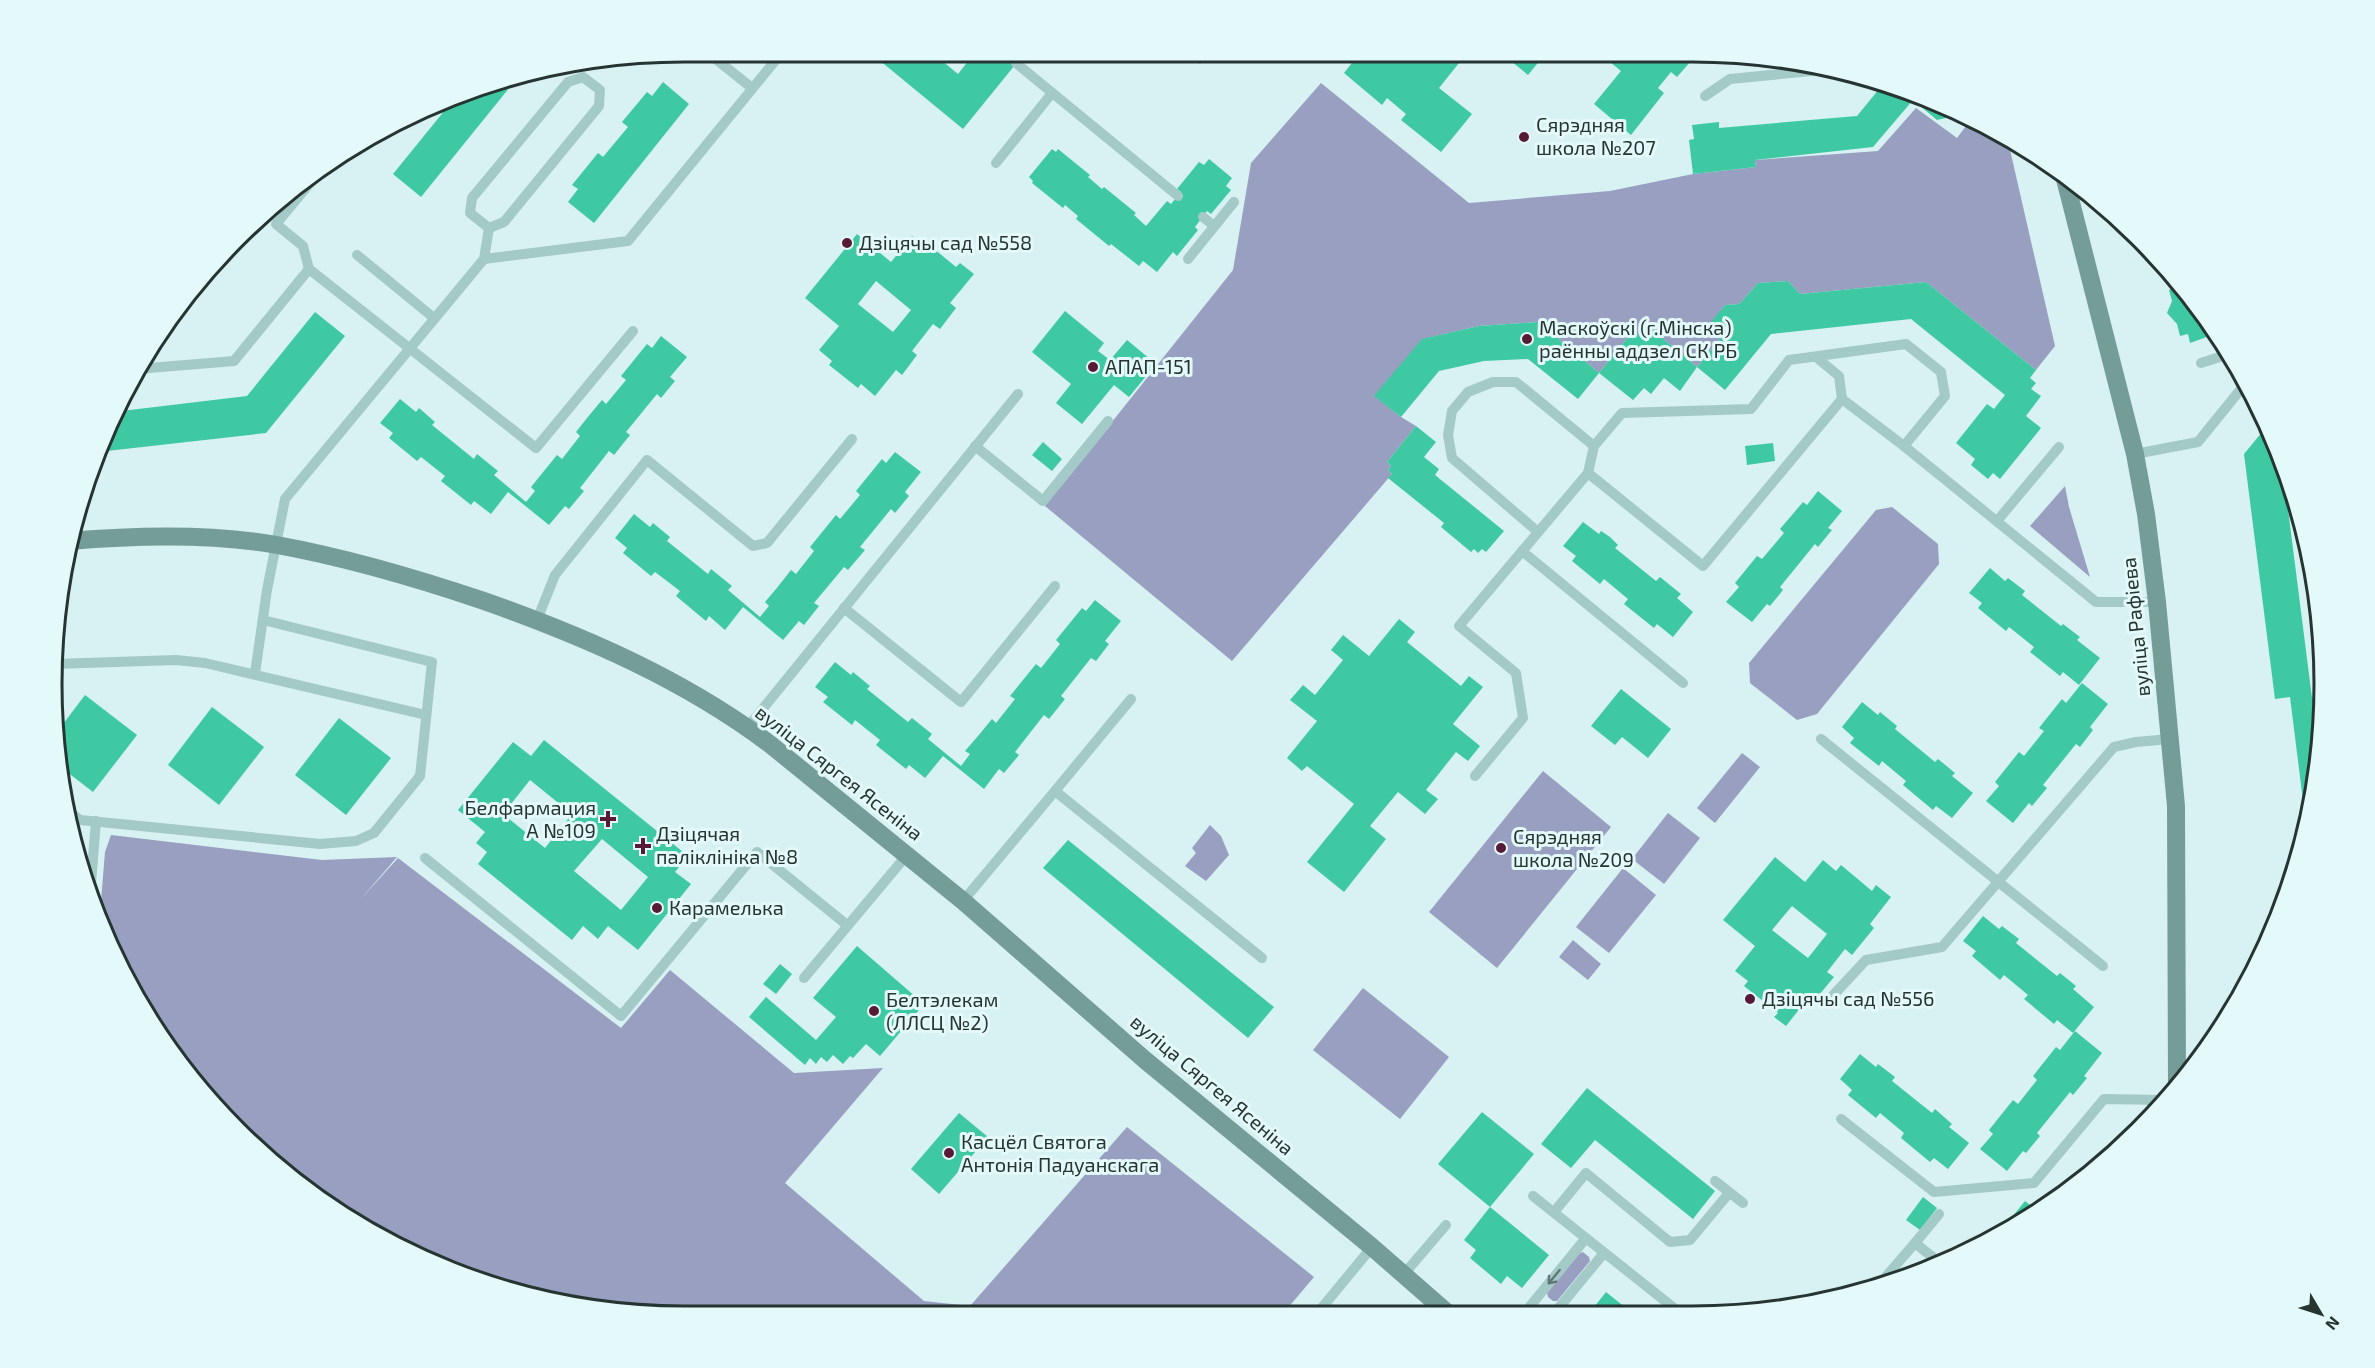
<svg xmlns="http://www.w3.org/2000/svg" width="2375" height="1368" viewBox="0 0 2375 1368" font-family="'Exo 2',sans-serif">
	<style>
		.green { fill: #989fc1 }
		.building { fill: #3fc9a2; fill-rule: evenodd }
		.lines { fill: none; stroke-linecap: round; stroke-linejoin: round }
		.lane { stroke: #a4cac7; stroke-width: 10 }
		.secondary { stroke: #759d97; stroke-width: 18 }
		.oneway { stroke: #5f7875 }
		.poi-dot { fill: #571b36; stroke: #e4f9f9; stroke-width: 2 }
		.labels { text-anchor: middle; stroke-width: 6; stroke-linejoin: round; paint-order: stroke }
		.poi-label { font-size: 20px; fill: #263532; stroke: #e4f9f9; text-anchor: start }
		.street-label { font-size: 20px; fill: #263532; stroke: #e4f9f9 }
		.rim { fill: none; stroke: #263532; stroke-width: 3 }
	</style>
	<rect width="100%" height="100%" fill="#d8f1f2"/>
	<!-- green -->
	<g class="green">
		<polygon points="1321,83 1469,203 1610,191 1693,174 1756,167 1755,160 1878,151 1916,108 1957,138 1969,122 2008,141 2055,346 2036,370 1926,282 1800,294 1788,281 1758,283 1739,304 1725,305 1711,323 1724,334 1697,367 1649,327 1641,337 1633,331 1599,373 1538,322 1479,326 1423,339 1375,396 1401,417 1416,426 1387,462 1391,466 1388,470 1392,474 1232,661 1045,506 1233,270 1251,163"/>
		<polygon points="2065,486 2069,507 2090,577 2030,526"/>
		<polygon points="1892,507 1938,544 1939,564 1817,714 1797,720 1750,683 1749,663 1876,510"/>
		<polygon points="1742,753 1760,767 1715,823 1697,808"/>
		<polygon points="1543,771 1611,827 1497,968 1429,912"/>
		<polygon points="1668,813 1700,838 1664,884 1632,859"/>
		<polygon points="1210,825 1221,836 1229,855 1206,881 1185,866 1196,853 1192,848"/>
		<polygon points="111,835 322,860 397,857 360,900 398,858 621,1028 670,970 794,1073 883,1068 785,1183 924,1301 970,1306 1127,1127 1314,1277 1281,1316 642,1316 480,1283 333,1211 208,1101 136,1001 99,926 105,852"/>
		<polygon points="1623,868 1656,895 1609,953 1576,927"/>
		<polygon points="1573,940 1601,964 1588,980 1559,957"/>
		<polygon points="1363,988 1449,1057 1400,1119 1313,1050"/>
		<polygon points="1583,1252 1589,1257 1590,1261 1557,1301 1553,1301 1548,1297 1547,1293 1580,1253"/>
	</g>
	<!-- building -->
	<g class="building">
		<polygon points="1467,53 1439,88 1472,114 1441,152 1401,120 1406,114 1387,98 1382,105 1344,73 1359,54 1399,54 1405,58 1409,54"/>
		<polygon points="1501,53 1546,53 1528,75"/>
		<polygon points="1599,53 1698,53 1677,77 1671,72 1658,88 1664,93 1631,135 1594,104 1621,71"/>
		<polygon points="1189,54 1213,54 1207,62 1204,59 1200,64"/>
		<polygon points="873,55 935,55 958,74 973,55 1023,55 963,129"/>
		<polygon points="519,76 421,197 393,174 458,94 481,84"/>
		<polygon points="663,82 689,104 594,223 568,202 578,189 572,185 598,153 603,157 628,127 622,122 647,92 652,96"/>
		<polygon points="1884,83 1894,84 1950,112 1946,118 1937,120 1913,100 1873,147 1755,160 1756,167 1693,174 1689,140 1694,139 1692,125 1719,122 1719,128 1857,116"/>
		<polygon points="1052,149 1056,152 1058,149 1090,175 1088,177 1102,189 1104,187 1136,213 1134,215 1146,226 1167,201 1171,204 1181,192 1177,189 1199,162 1204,165 1209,159 1232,178 1226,186 1231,190 1211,214 1207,211 1195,227 1198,230 1177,256 1173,252 1157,272 1143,261 1139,266 1111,244 1109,246 1076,219 1078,216 1065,205 1063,208 1032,183 1033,181 1029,177"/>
		<path d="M857 234 891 262 912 236 925 247 928 244 956 267 960 263 974 274 950 303 956 308 940 329 933 324 912 351 917 355 902 375 896 370 875 396 861 384 858 388 829 365 832 361 819 350 839 326 805 298ZM876 281 911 310 893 332 858 304Z"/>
		<polygon points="2174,279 2217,332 2218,333 2190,343 2188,334 2180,336 2177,324 2167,313 2172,301 2169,290 2175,287"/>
		<polygon points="1788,281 1800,294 1926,282 2036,370 2030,378 2036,383 2031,389 2041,396 2026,416 2041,428 2000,479 1993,473 1988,479 1971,465 1975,459 1956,443 1987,404 1994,409 2005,395 1911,319 1771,334 1725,390 1697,367 1680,391 1664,378 1651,394 1644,388 1633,400 1599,373 1633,331 1641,337 1649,327 1697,367 1724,334 1710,323 1725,305 1739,304 1758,283"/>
		<polygon points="1065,311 1104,343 1098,351 1110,360 1127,340 1156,364 1129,397 1114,385 1082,424 1056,403 1071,384 1032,352"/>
		<polygon points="315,312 345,336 266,433 98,452 113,412 247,396"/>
		<polygon points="1538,322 1599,373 1578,399 1528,359 1484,361 1439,371 1401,417 1374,396 1422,339 1479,326"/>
		<polygon points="661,336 687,357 670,377 675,381 661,398 657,394 626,432 630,435 614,455 609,451 580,488 584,491 569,509 565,506 549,525 508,492 491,514 474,501 471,505 441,481 445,476 421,457 417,461 389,438 393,433 380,423 400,399 416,412 419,408 435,422 432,425 474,459 477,454 498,471 494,475 526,502 535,491 531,487 557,455 562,459 580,436 576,432 587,418 602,400 606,404 626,380 621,376 647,344 652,348"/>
		<polygon points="1416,426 1436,442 1424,457 1439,469 1435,475 1504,531 1486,552 1482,549 1478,553 1474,549 1471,552 1441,527 1444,523 1388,478 1392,474 1388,470 1391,466 1387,462"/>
		<polygon points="2267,426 2276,441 2282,462 2312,698 2323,696 2312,807 2306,825 2290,697 2275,699 2244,454"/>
		<polygon points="1043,442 1062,459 1052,471 1032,455"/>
		<polygon points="1773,443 1775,461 1747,465 1745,446"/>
		<polygon points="895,452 921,472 905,492 909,496 895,513 891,509 860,547 865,550 848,570 844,567 814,603 819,606 804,625 799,621 783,640 743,607 725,630 709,616 706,621 676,596 680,591 655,572 651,576 623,553 627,548 615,538 634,514 650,527 653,523 670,537 667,541 708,574 711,569 732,586 728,590 760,617 769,606 765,602 776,589 791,570 796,574 814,551 810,547 836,515 840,519 860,495 856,491 882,459 886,463"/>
		<polygon points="1818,491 1842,511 1828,528 1832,530 1818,547 1815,544 1780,587 1783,590 1770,606 1767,604 1752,622 1726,602 1739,587 1735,583 1757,556 1762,559 1784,533 1780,529 1803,502 1807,505"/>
		<polygon points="1583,522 1599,534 1601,531 1610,537 1618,545 1615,548 1656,581 1660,577 1681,594 1677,598 1693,612 1673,637 1657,624 1654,628 1624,604 1628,599 1604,579 1600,584 1572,561 1576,556 1563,546"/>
		<polygon points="1990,568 2005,581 2008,578 2025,591 2022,595 2061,626 2063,624 2080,637 2077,640 2100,658 2079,685 2063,672 2060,676 2030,652 2034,647 2009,627 2006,631 1978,608 1982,603 1969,593"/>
		<polygon points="1095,600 1121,621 1105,641 1109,644 1096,661 1091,658 1061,696 1065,699 1049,719 1044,715 1015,752 1019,755 1004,773 999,769 984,789 943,756 925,778 909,765 906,769 876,745 880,740 855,720 852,725 823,702 828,697 815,687 835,662 851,675 853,672 870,686 867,689 908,722 912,718 932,734 928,739 961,766 970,754 965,751 978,736 992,719 996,723 1015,699 1010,696 1036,664 1041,668 1060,644 1056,640 1082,608 1086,611"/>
		<polygon points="1399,619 1415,632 1407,642 1461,686 1469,676 1483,687 1453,724 1480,746 1468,761 1456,752 1426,790 1438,799 1425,814 1398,792 1370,826 1386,839 1344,892 1307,862 1354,804 1307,766 1302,771 1287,758 1317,721 1290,700 1303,685 1315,695 1343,660 1331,650 1343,635 1369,656"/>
		<polygon points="2082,683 2108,704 2090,727 2093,730 2080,747 2076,744 2043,785 2047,788 2032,806 2029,803 2013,823 1986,801 1999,786 1995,782 2019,752 2024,756 2044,731 2039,728 2062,699 2066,703"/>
		<polygon points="1621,689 1671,729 1648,758 1622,737 1615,745 1591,726"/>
		<polygon points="85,695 137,735 93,792 58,765 54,736"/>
		<polygon points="1862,702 1878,715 1880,712 1897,726 1895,729 1935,762 1938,759 1955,773 1952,776 1973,793 1952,818 1936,806 1933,810 1903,785 1906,781 1882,761 1879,766 1850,743 1854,738 1842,727"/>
		<polygon points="212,707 264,747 219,805 168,765"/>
		<polygon points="339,718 391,758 346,815 295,775"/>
		<path d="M544 740 688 856 675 872 691 884 638 950 608 926 598 939 583 926 572 940 478 864 487 852 476 843 485 832 458 810 513 742 531 756ZM530 780 572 814 545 848 503 814ZM602 839 648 877 621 910 574 871Z"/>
		<polygon points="1068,840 1274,1007 1248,1038 1043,868"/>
		<polygon points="2298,854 2292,872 2291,877 2288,856"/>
		<path d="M1775 857 1805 882 1823 860 1836 871 1841 865 1872 891 1876 885 1891 897 1870 924 1874 928 1852 955 1845 949 1827 972 1834 977 1814 1001 1809 997 1786 1026 1774 1017 1778 1013 1744 986 1748 981 1735 971 1755 946 1723 920ZM1792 906 1827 934 1808 958 1772 930Z"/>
		<polygon points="1983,916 1999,929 2002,926 2019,939 2016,943 2057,976 2060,973 2076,986 2073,989 2094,1007 2073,1033 2057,1020 2054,1024 2024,999 2028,995 2004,975 2000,980 1972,956 1976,951 1963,941"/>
		<polygon points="857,946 924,1004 880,1056 866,1044 853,1058 850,1056 843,1064 833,1055 827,1062 821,1057 816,1064 810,1058 805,1065 749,1017 766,997 816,1040 836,1017 813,998"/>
		<polygon points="780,964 792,974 776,994 763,984"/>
		<polygon points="2075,1031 2102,1053 2084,1076 2087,1078 2073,1095 2070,1092 2037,1133 2040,1136 2026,1153 2023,1151 2007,1171 1980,1149 1993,1134 1989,1130 2013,1100 2018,1104 2037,1080 2033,1076 2056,1047 2060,1050"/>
		<polygon points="1860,1054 1876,1067 1878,1064 1895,1077 1892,1081 1932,1113 1935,1109 1952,1124 1949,1127 1969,1143 1948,1169 1934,1158 1930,1162 1901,1138 1904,1133 1880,1113 1876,1118 1848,1095 1852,1090 1840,1079"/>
		<polygon points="1587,1088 1715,1191 1693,1219 1595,1140 1571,1168 1541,1144"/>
		<polygon points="1482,1112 1534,1154 1490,1207 1438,1164"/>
		<polygon points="959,1113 988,1137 939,1194 911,1169"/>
		<polygon points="1923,1197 1937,1208 1920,1230 1906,1220"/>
		<polygon points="2025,1201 2034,1208 2038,1203 2042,1206 2008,1232 1995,1238"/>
		<polygon points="1490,1207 1549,1255 1522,1288 1507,1276 1501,1284 1470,1258 1476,1250 1464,1240"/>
		<polygon points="1606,1292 1636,1316 1587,1316"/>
	</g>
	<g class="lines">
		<!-- lane -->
		<g class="lane">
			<polyline points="712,56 752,88"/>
			<polyline points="1016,63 1178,196"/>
			<polygon points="583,77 600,90 599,106 504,222 489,228 470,213 472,198 568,82"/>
			<polyline points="1705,96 1730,79 1822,70"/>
			<polyline points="996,163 1052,93"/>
			<polyline points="325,165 276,224 303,246 309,269 536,448 633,331"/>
			<polyline points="1203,217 1214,226"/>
			<polyline points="357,255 434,318"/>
			<polyline points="484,259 628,241 779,56"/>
			<polyline points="1188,259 1234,202"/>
			<polyline points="1816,357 1839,376 1842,399"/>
			<polyline points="2201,363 2229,354"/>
			<polyline points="137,369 234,361 309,269"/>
			<polyline points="975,446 1043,501 1108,421"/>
			<polyline points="2135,454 2198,442 2245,384"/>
			<polyline points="1588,473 1703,566 1842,399 1904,446 2096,602 2157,602"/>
			<polyline points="1997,521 2059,447"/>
			<polyline points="1538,532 1452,458 1448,435 1452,411 1468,392 1493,382 1516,382 1594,446"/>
			<polyline points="1522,551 1683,683"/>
			<polyline points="844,608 961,702 1055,586"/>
			<polyline points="537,620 555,575 647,460 753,546 767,543 852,439"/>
			<polyline points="54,664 176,660 205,663 426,715"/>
			<polyline points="255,673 267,590 285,499 484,259 489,228"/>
			<polyline points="748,727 1018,394"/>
			<polyline points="1821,739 2103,966"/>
			<polyline points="1475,776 1523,718 1516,673 1459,626 1588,473 1594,446 1622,413 1751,409 1789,360 1906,344 1941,372 1945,396 1904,446"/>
			<polyline points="1055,791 1131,699"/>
			<polyline points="63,807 80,820 320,844 356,841 374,833 420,776 432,662 263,620"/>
			<polyline points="425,858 621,1016 757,852 847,925"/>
			<polyline points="90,896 96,821"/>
			<polyline points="963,901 1055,791 1262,958"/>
			<polyline points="804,978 906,856"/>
			<polyline points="1825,1004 1866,960 1942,947 2114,747 2136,742 2170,739"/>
			<polyline points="1841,1119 1934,1192 2034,1183 2104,1099 2165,1100"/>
			<polyline points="1715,1181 1743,1203"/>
			<polyline points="1533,1196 1684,1316"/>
			<polyline points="1554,1212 1586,1173 1670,1242 1690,1240 1729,1193"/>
			<polyline points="1915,1243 1939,1214"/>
			<polyline points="1936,1260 1974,1247"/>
			<polyline points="1404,1274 1446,1225"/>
			<polyline points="1877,1287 1915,1243 1940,1263"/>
			<polyline points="1315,1316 1372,1247"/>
			<polyline points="1522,1316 1586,1238"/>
			<polyline points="1552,1316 1604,1253"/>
		</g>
		<!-- secondary -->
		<g class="secondary">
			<polyline points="2064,175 2135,454 2146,514 2157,602 2176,806 2177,1084"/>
			<path d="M69 541C137 535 209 533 277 545 348 558 416 578 484 601 586 637 685 680 771 745L963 901 1145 1060 1372 1247 1451 1316"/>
		</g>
	</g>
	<!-- one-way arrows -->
	<defs><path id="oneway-shaft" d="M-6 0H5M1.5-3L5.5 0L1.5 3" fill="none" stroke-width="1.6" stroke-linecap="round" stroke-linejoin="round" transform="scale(1.5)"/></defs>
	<use class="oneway" href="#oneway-shaft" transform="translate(1554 1277) rotate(129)"/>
	<!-- markers -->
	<g class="poi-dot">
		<circle cx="1524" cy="137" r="6"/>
		<circle cx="847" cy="243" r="6"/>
		<circle cx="1527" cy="339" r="6"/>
		<circle cx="1093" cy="367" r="6"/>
		<path d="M605 810h6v6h6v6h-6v6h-6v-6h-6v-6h6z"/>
		<path d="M640 837h6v6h6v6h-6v6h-6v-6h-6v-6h6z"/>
		<circle cx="1501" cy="848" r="6"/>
		<circle cx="657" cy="908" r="6"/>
		<circle cx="1750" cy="999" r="6"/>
		<circle cx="874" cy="1011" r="6"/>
		<circle cx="949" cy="1153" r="6"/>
	</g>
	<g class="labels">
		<!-- poi labels -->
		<g class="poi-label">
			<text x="1536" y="132">Сярэдняя<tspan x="1536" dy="23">школа №207</tspan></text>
			<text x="859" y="250">Дзіцячы сад №558</text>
			<text x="1539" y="335">Маскоўскі (г.Мінска)<tspan x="1539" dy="23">раённы аддзел СК РБ</tspan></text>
			<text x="1105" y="374">АПАП-151</text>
			<text x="596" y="815" text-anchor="end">Белфармация<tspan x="596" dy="23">А №109</tspan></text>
			<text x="656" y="841">Дзіцячая<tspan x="656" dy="23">паліклініка №8</tspan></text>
			<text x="1513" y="844">Сярэдняя<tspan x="1513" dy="23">школа №209</tspan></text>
			<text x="669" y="915">Карамелька</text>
			<text x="1762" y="1006">Дзіцячы сад №556</text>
			<text x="886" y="1007">Белтэлекам<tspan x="886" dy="23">(ЛЛСЦ №2)</tspan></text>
			<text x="961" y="1149">Касцёл Святога<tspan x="961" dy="23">Антонія Падуанскага</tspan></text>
		</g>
		<!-- street labels -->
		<g class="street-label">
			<text transform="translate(2136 627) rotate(-96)" y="7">вуліца Рафіева</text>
			<text transform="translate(839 773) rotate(38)" y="7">вуліца Сяргея Ясеніна</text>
			<text transform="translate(1212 1085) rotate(40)" y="7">вуліца Сяргея Ясеніна</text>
		</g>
	</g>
	<!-- crop -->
	<path d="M0 0H2375V1368H0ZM684 62H1692A622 622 0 0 1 2314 684V684A622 622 0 0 1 1692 1306H684A622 622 0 0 1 62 684V684A622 622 0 0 1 684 62Z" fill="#e4f9f9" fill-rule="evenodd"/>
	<path class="rim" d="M684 62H1692A622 622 0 0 1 2314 684V684A622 622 0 0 1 1692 1306H684A622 622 0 0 1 62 684V684A622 622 0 0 1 684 62Z"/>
	<!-- north arrow -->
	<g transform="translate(2321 1314) rotate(129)" stroke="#e4f9f9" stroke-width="4.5" paint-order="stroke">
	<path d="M0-4.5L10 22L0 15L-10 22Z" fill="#263532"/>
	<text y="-9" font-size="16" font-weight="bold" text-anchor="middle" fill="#263532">N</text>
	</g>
</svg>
